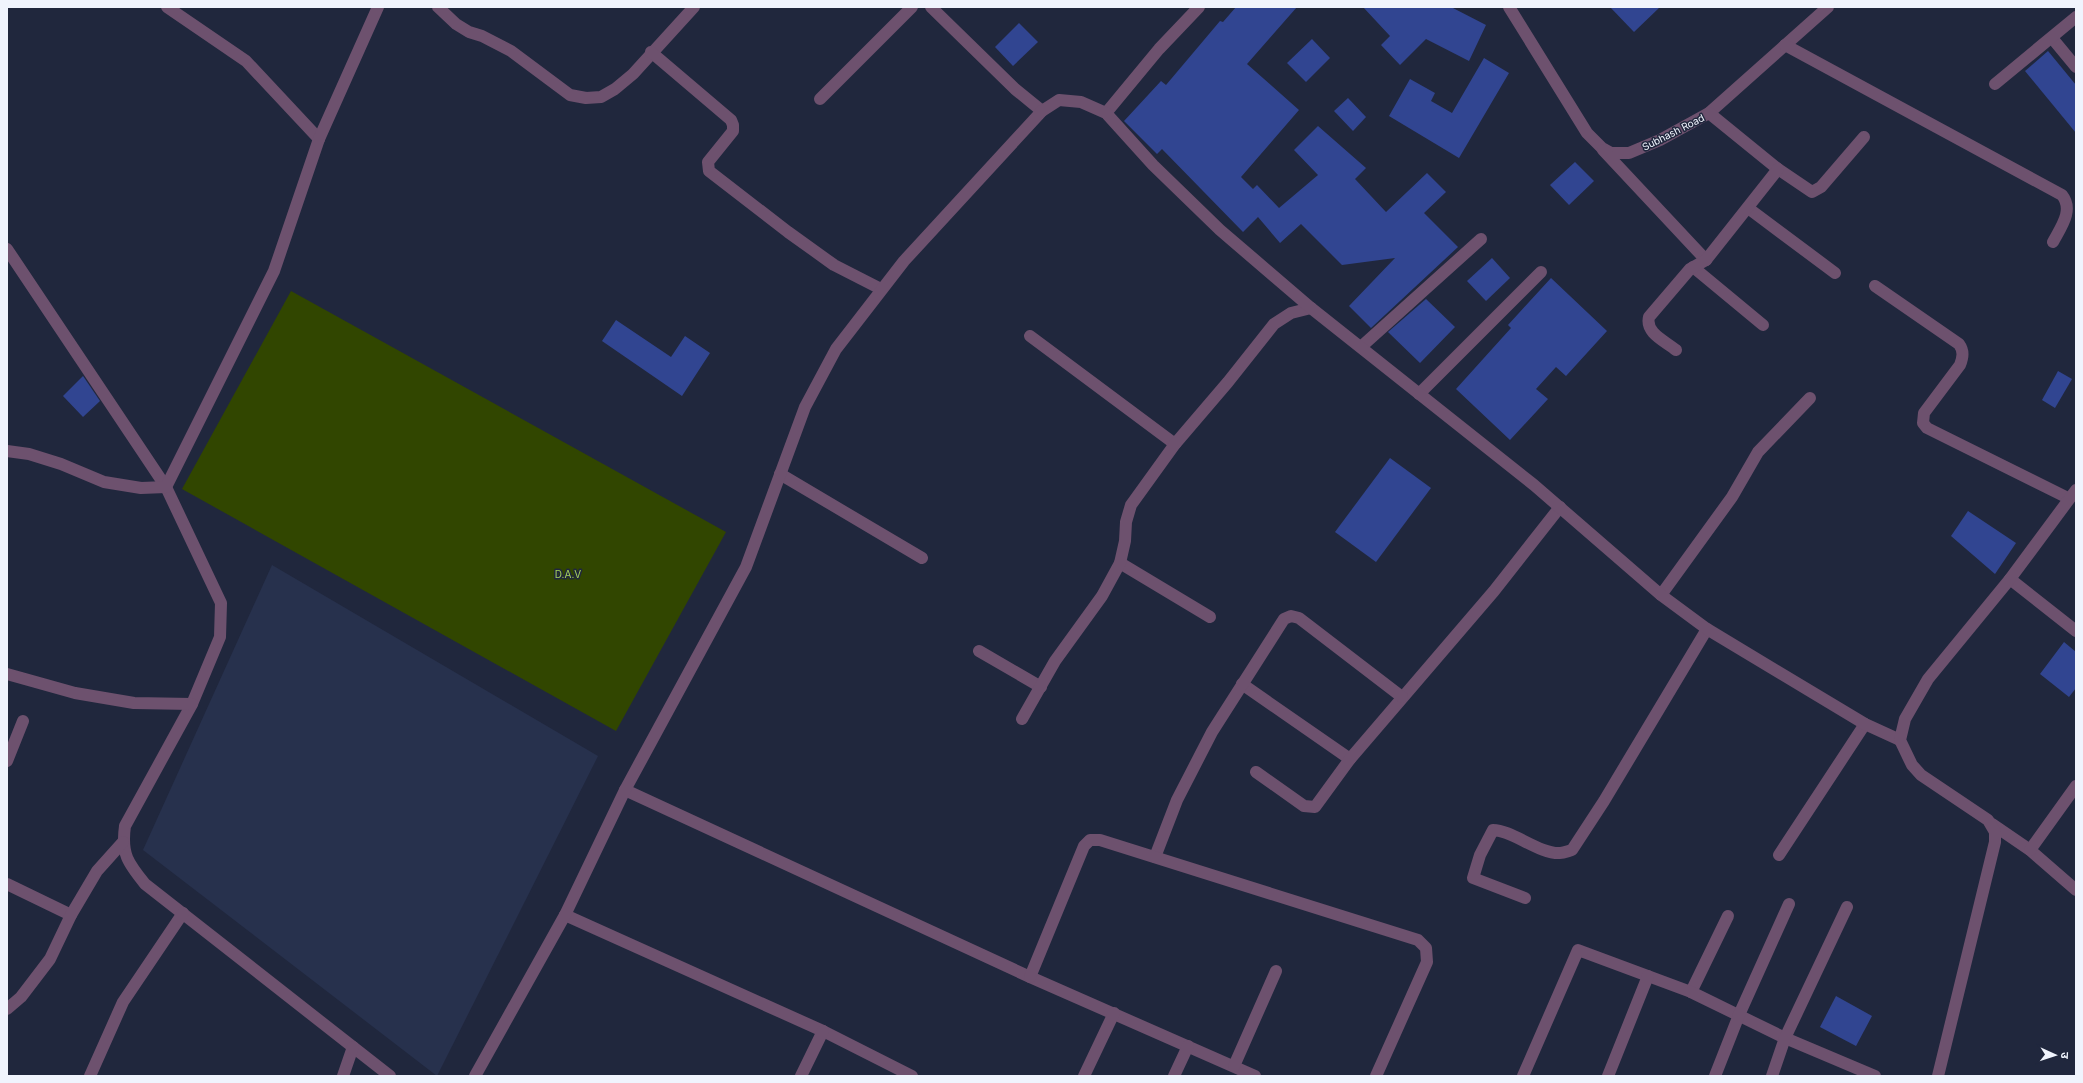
<svg xmlns="http://www.w3.org/2000/svg" width="2083" height="1083" viewBox="0 0 2083 1083" font-family="Inter,'Noto Sans Devanagari',sans-serif">
	<style>
		.built { fill: #27314d }
		.green { fill: #314600 }
		.building { fill: #314591 }
		.lines { fill: none; stroke-linecap: round; stroke-linejoin: round }
		.minor { stroke: #6d516e; stroke-width: 12 }
		.labels { text-anchor: middle; stroke-width: 3; stroke-linejoin: round; paint-order: stroke }
		.street-label { font-size: 10px; fill: #f0f4fd; stroke: #20273d }
		.park-label { font-size: 10px; fill: #a7d35a; stroke: #20273d }
	</style>
	<rect width="100%" height="100%" fill="#20273d"/>
	<!-- built -->
	<polygon class="built" points="272,565 598,756 437,1076 143,850"/>
	<!-- green -->
	<polygon class="green" points="291,291 726,532 616,731 182,489"/>
	<!-- building -->
	<g class="building">
		<polygon points="1236,7 1297,7 1247,64 1299,110 1241,177 1253,189 1257,185 1279,208 1318,175 1294,150 1318,126 1366,168 1355,179 1386,212 1427,173 1446,192 1424,213 1458,247 1371,328 1349,306 1395,258 1342,265 1301,224 1280,243 1258,217 1243,232 1162,149 1157,154 1124,121 1161,81 1166,85 1220,21 1223,22"/>
		<polygon points="1363,7 1451,7 1486,25 1469,61 1426,39 1400,65 1381,45 1390,36"/>
		<polygon points="1610,7 1660,7 1634,32"/>
		<polygon points="1019,23 1038,42 1013,66 995,47"/>
		<polygon points="1312,39 1330,58 1306,82 1287,63"/>
		<polygon points="2048,51 2076,85 2076,133 2025,71"/>
		<polygon points="1484,58 1509,73 1459,158 1389,116 1410,79 1435,93 1431,101 1452,113"/>
		<polygon points="1348,98 1366,117 1353,131 1334,111"/>
		<polygon points="1575,162 1594,181 1569,205 1550,185"/>
		<polygon points="1492,258 1510,278 1486,301 1467,281"/>
		<polygon points="1551,278 1607,331 1566,376 1556,367 1536,389 1548,399 1510,440 1456,389 1511,328 1508,325"/>
		<polygon points="1426,299 1455,327 1420,363 1388,332"/>
		<polygon points="616,320 671,357 685,336 710,353 682,396 602,341"/>
		<polygon points="2058,371 2072,379 2055,408 2042,400"/>
		<polygon points="83,376 100,401 83,417 63,396"/>
		<polygon points="1390,458 1431,488 1376,562 1335,532"/>
		<polygon points="1968,511 2016,543 1995,574 1951,536"/>
		<polygon points="2064,642 2076,652 2076,688 2069,697 2040,674"/>
		<polygon points="1836,996 1872,1016 1856,1046 1820,1027"/>
	</g>
	<g class="lines">
		<!-- minor -->
		<g class="minor">
			<polyline points="167,7 246,61 319,139"/>
			<polyline points="438,7 456,24 469,32 482,36 511,51 570,95 586,98 601,97 615,89 633,74 694,7"/>
			<polyline points="931,7 1015,89 1042,111"/>
			<polyline points="1509,7 1587,133 1602,148 1611,153 1629,153 1660,140 1709,113 1828,7"/>
			<polyline points="2052,38 2076,67"/>
			<path d="M1785 45 2062 195C2074 210 2061 227 2053 242"/>
			<polyline points="651,52 731,120 733,125 733,131 708,162 709,171 788,232 834,265 881,289"/>
			<polyline points="1995,84 2076,17"/>
			<polyline points="820,99 912,7"/>
			<polyline points="1106,113 1159,49 1199,7"/>
			<polyline points="1709,113 1778,169 1812,192 1821,187 1864,137"/>
			<polyline points="1603,150 1706,260"/>
			<polyline points="1748,208 1835,273"/>
			<path d="M7 249 166 487 221 603 220 637 192 704 125 826C121 854 128 863 145 884L390 1076"/>
			<polyline points="1693,267 1763,325"/>
			<path d="M1875 286 1959 344C1964 351 1963 357 1960 365L1924 413 1923 423 1927 428 2068 498"/>
			<polyline points="1030,336 1175,444"/>
			<polyline points="1362,346 1481,239"/>
			<path d="M1676 350C1665 341 1645 333 1649 317L1690 269 1706 260 1778 169"/>
			<polyline points="1419,394 1541,272"/>
			<polyline points="7,451 29,454 61,464 104,482 141,488 166,487 274,271 319,139 378,7"/>
			<polyline points="780,474 922,558"/>
			<polyline points="1120,563 1210,617"/>
			<polyline points="2010,579 2076,631"/>
			<polyline points="1661,595 1732,497 1758,452 1810,398"/>
			<polyline points="979,651 1041,687"/>
			<polyline points="7,674 75,693 134,703 192,704"/>
			<polyline points="1242,684 1350,759"/>
			<polyline points="1022,719 1055,661 1102,596 1120,563 1125,541 1126,522 1131,505 1175,444 1228,382 1274,324 1291,313 1311,308"/>
			<polyline points="7,761 23,721"/>
			<polyline points="1256,772 1304,806 1315,807 1350,759 1494,591 1560,507"/>
			<polyline points="625,790 1030,977 1255,1076"/>
			<polyline points="1992,824 2030,850 2076,890"/>
			<polyline points="2030,850 2076,786"/>
			<polyline points="1779,855 1865,724"/>
			<polyline points="1155,857 1177,800 1212,732 1284,619 1291,616 1299,618 1402,697"/>
			<polyline points="7,884 71,915"/>
			<path d="M1525 898 1473 878 1480 855 1493 830C1512 830 1539 854 1560 853 1564 853 1568 851 1572 850L1604 801 1707 629"/>
			<polyline points="565,915 823,1031 912,1076"/>
			<polyline points="1030,977 1084,846 1090,840 1100,840 1418,940 1426,948 1427,962 1376,1076"/>
			<polyline points="1691,992 1728,916"/>
			<polyline points="7,1009 21,997 50,959 71,915 97,871 123,842"/>
			<polyline points="1234,1066 1276,971"/>
			<polyline points="90,1076 123,1002 183,913"/>
			<polyline points="343,1076 353,1047"/>
			<polyline points="475,1076 565,915 625,790 746,567 805,407 836,349 904,261 1042,111 1059,100 1081,102 1106,113 1153,165 1220,230 1311,308 1534,485 1661,595 1707,629 1865,724 1900,740"/>
			<polyline points="801,1076 823,1031"/>
			<polyline points="1084,1076 1114,1013"/>
			<polyline points="1174,1076 1188,1046"/>
			<polyline points="1523,1076 1578,950 1691,992 1785,1038 1875,1076"/>
			<polyline points="1608,1076 1648,976"/>
			<polyline points="1715,1076 1739,1015 1789,904"/>
			<polyline points="1772,1076 1785,1038 1847,907"/>
			<polyline points="1938,1076 1995,842 1995,832 1988,820 1921,775 1912,765 1900,740 1905,719 1928,679 2010,579 2076,490"/>
		</g>
	</g>
	<g class="labels">
		<!-- street labels -->
		<g class="street-label">
			<text transform="translate(1673 132) rotate(-27)" y="4">Subhash Road</text>
		</g>
		<!-- park labels -->
		<g class="park-label">
			<text x="568" y="578">D.A.V</text>
		</g>
	</g>
	<!-- border -->
	<rect width="2083" height="1083" fill="none" stroke="#f0f4fd" stroke-width="16"/>
	<!-- north arrow -->
	<g transform="translate(2055 1055) rotate(93)" stroke="#20273d" stroke-width="3" paint-order="stroke">
	<path d="M0-3L7 15L0 10L-7 15Z" fill="#f0f4fd"/>
	<text y="-6" font-size="11" font-weight="bold" text-anchor="middle" fill="#f0f4fd">उ</text>
	</g>
</svg>
